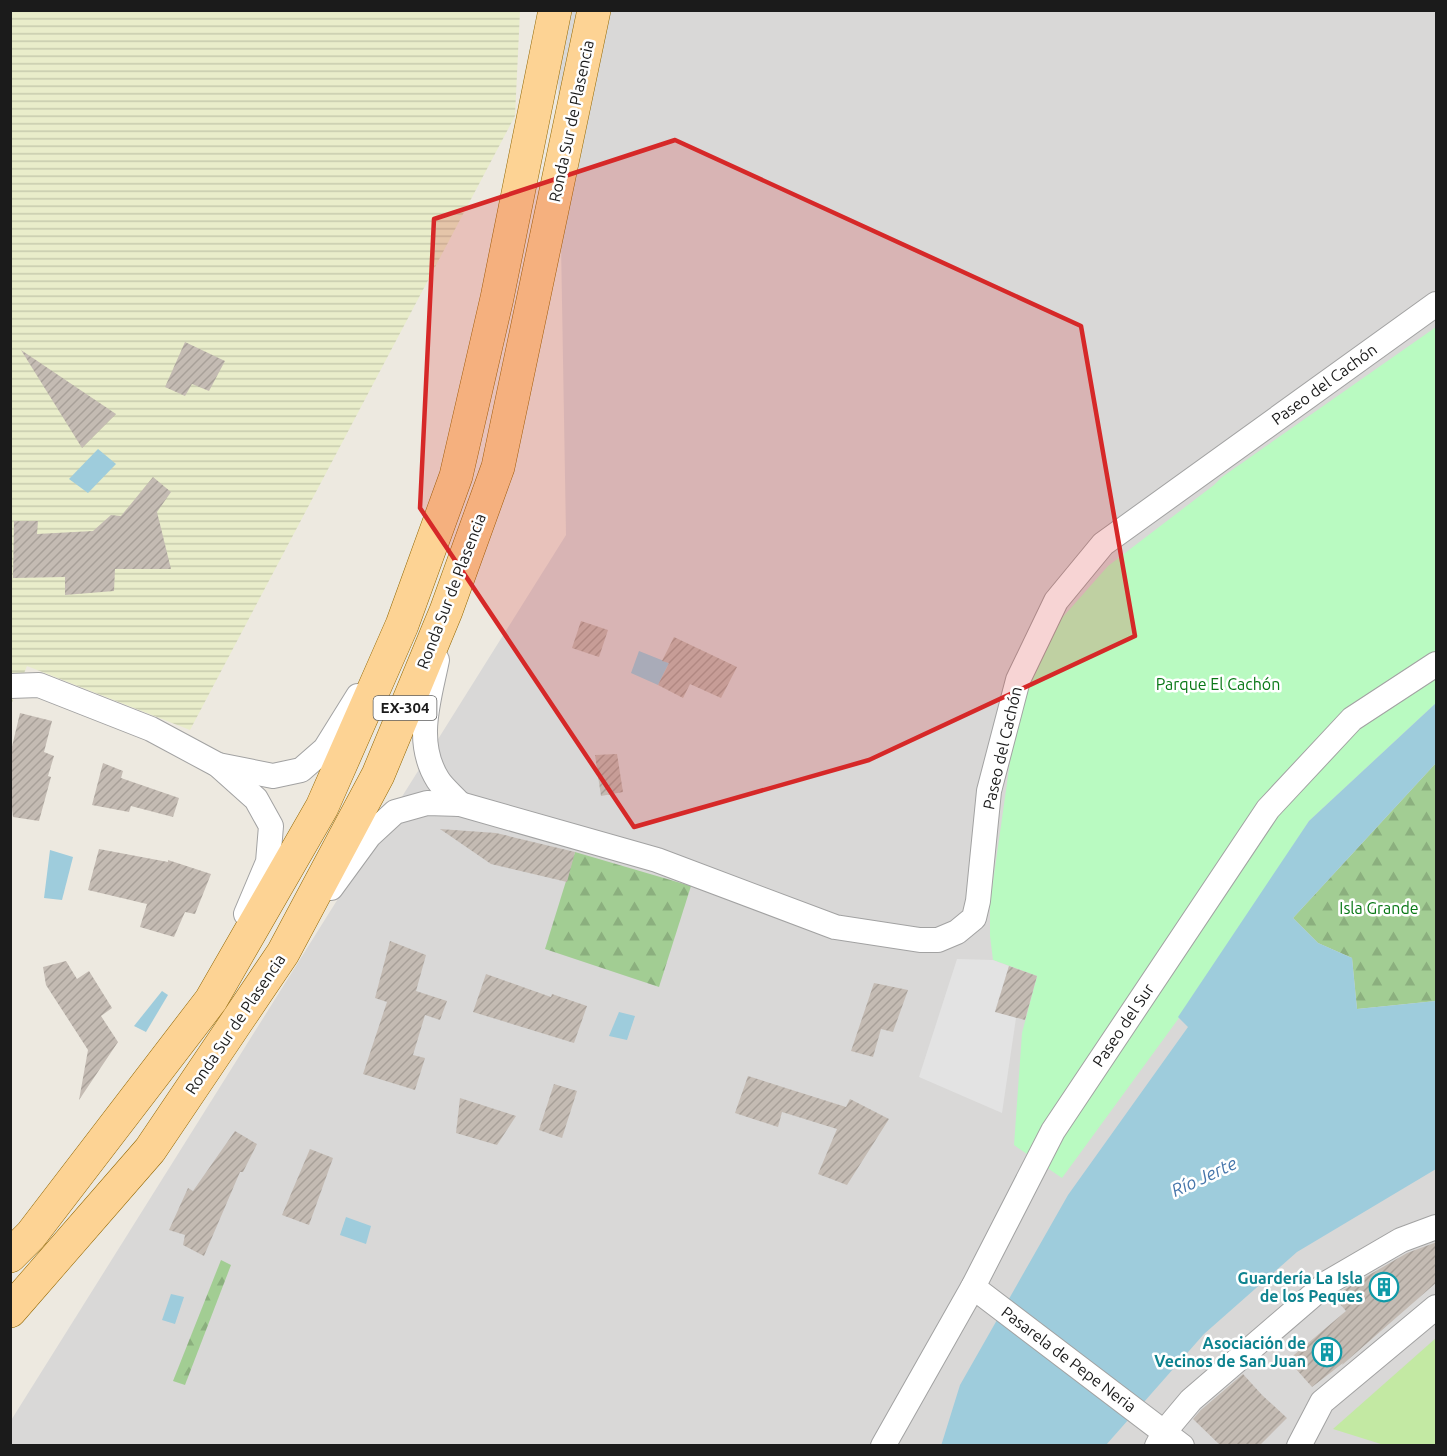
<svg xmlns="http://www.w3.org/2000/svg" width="1447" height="1456" viewBox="0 0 1447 1456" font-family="Ubuntu,sans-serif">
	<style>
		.residential { fill: #d9d8d7 }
		.farmland { fill: url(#farmland-rules) }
		.grass { fill: #c3e9a3 }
		.forest { fill: url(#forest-firs) }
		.park { fill: #b9fac1 }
		.parking { fill: #e3e3e3 }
		.water { fill: #9eccdc }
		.building { fill: url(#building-hatch) }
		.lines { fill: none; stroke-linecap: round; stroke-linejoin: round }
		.street-casing { stroke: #a2a2a2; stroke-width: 26 }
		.primary-casing { stroke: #916600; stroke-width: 34 }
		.street { stroke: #fff; stroke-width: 24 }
		.primary { stroke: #fdd394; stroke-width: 33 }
		.marked { fill: #d62828; fill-opacity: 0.2; stroke: #d62828; stroke-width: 4.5; stroke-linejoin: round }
		.labels { text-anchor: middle; stroke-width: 5; stroke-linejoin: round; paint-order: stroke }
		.shield { fill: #fff; stroke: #5f5f5f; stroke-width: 1.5 }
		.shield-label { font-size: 15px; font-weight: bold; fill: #1b1b1b }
		.street-label { font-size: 16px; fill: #1b1b1b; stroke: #fff }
		.park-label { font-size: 16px; fill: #097816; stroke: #fff }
		.culture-label { font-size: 16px; font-weight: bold; fill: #0d838f; stroke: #fff; text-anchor: end }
		.water-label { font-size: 18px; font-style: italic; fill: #4676ab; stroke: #fff }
	</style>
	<defs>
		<pattern id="farmland-rules" width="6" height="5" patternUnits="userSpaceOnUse" patternTransform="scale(1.5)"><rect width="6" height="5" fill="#e9edca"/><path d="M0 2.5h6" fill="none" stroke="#c7cbad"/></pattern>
		<pattern id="forest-firs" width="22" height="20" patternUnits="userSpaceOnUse" patternTransform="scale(1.5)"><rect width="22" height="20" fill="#a2cd93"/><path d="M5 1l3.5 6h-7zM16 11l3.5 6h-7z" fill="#8baf7e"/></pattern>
		<pattern id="building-hatch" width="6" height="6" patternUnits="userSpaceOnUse" patternTransform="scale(1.5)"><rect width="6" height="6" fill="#c4bbb3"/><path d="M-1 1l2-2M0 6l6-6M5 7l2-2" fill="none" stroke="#a8a099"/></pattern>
	</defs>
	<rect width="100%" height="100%" fill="#ede9e0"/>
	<!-- residential -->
	<polygon class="residential" points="557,11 1436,11 1436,1445 11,1446 10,1422 566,535"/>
	<!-- farmland -->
	<polygon class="farmland" points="11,11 520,11 515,116 190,730 27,666 11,705"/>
	<!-- grass -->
	<polygon class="grass" points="1436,1338 1436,1445 1384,1445 1333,1429"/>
	<!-- forest -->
	<g class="forest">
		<polygon points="1436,763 1436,1001 1357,1009 1352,958 1318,943 1293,918"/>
		<polygon points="575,852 691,886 659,987 545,949"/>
		<polygon points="221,1260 231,1265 185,1385 173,1381"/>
	</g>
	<!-- park -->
	<polygon class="park" points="1436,327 1436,703 1309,821 1206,981 1062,1178 1014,1145 1022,1033 1037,976 993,960 990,936 990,903 1011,755 1032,675 1062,618 1108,566 1214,485 1222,477"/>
	<!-- parking -->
	<polygon class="parking" points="957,959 993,960 1009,966 995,1011 1016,1018 1002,1113 919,1077"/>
	<!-- water -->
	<g class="water">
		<polygon points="98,449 116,464 88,493 69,479"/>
		<polygon points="639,651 669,663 658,685 631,673"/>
		<polygon points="1436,703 1436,763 1293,918 1318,943 1352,958 1357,1009 1436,1001 1436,1169 1297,1252 1204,1334 1106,1445 941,1446 960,1385 1068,1195 1188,1027 1178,1017 1309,821"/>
		<polygon points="50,850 73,857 62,900 44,898"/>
		<polygon points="162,991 168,995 146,1032 134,1026"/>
		<polygon points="619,1012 635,1016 627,1040 609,1036"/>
		<polygon points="346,1217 371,1226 366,1244 340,1235"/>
		<polygon points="171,1294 184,1297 175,1324 162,1320"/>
	</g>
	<!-- building -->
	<g class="building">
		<polygon points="185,342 225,361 209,391 192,384 185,396 165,387"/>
		<polygon points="21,350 116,414 82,448"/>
		<polygon points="153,477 171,492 157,512 171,569 115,569 114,591 65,595 65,577 13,578 14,521 38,521 37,534 93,531 111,515 121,516"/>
		<polygon points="581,621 608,630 599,657 572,648"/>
		<polygon points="674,637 737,667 721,698 690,684 683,698 658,685 669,663 662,661"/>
		<polygon points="20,713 52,721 44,752 54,756 48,776 51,777 39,821 13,817 10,792 10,755"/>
		<polygon points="617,754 623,792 601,796 595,755"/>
		<polygon points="103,763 123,771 121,778 179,798 173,817 131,806 129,812 92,805"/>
		<polygon points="440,829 496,833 575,852 567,882 491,864"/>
		<polygon points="99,849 168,862 168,860 211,874 195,914 185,912 174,937 140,927 147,904 88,890"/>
		<polygon points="390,941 426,955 416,991 447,1001 440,1020 425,1015 413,1055 425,1058 415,1090 363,1074 387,1002 375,998"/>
		<polygon points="66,961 77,979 89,971 112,1008 101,1016 118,1042 79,1100 88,1050 46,985 43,967"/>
		<polygon points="1009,966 1037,976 1025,1020 995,1012"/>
		<polygon points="486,974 551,997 552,994 587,1006 574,1043 473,1012"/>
		<polygon points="874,983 908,990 893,1032 881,1029 873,1057 851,1051"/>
		<polygon points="748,1076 846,1107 850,1099 889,1119 847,1185 818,1174 837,1129 782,1112 778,1127 735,1113"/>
		<polygon points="554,1084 577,1091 562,1138 539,1130"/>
		<polygon points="460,1098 516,1116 497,1145 456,1133"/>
		<polygon points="235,1131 257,1144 243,1172 240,1172 204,1256 183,1245 185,1235 169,1230 188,1188 193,1191"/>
		<polygon points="310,1149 333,1158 309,1225 282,1215"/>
		<polygon points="1437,1242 1437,1282 1342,1365 1343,1363 1312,1387 1288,1360 1346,1311 1333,1296 1407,1253"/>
		<polygon points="1243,1374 1262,1395 1287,1418 1259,1446 1221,1446 1193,1419 1201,1410"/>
	</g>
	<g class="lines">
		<!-- street casing -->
		<g class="street-casing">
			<g id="street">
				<path d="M437 660C429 700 414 742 438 780 443 788 453 796 460 804"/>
				<polyline points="10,686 39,685 151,729 218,765 256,799 271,826 268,862 246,914"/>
				<polyline points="218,765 273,776 301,770 325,749 358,696"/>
				<polyline points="331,888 369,836 395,812 427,803 460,804 657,860 835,927 920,940 938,940 957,932 974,918 978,901 989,791 1018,680 1056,601 1103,544 1436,304"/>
				<polyline points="973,1287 1182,1446"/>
				<polyline points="883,1446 973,1287 1053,1131 1268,809 1352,719 1436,664"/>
				<polyline points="1157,1446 1165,1431 1191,1400 1327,1283 1401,1240 1436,1227"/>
				<polyline points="1299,1446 1322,1402 1436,1307"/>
			</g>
		</g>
		<!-- primary casing -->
		<g class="primary-casing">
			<g id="primary">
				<polyline points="10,1256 31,1235 211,1000 322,807 402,625 456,476 497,298 555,10"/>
				<polyline points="10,1311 150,1150 283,953 378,775 446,611 498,467 594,10"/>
			</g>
		</g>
		<!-- street -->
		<use href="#street" class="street"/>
		<!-- primary -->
		<use href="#primary" class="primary"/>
	</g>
	<!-- marked area -->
	<path class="marked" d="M675 140 1081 326 1135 636 869 760 634 827 420 508 434 219Z"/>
	<!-- icons -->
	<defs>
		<g id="building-ring" transform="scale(1.5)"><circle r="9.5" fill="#fff" stroke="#0f9aa8" stroke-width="1.5"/><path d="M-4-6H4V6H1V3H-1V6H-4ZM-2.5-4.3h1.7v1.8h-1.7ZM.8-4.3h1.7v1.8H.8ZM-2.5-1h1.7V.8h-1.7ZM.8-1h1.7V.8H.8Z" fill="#0f9aa8"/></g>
	</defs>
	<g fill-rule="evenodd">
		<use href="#building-ring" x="1384" y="1287"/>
		<use href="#building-ring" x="1327" y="1352"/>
	</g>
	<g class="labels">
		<!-- shield labels -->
		<rect class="shield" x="373.5" y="696" width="63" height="24" rx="4.5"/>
		<g class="shield-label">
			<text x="405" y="713">EX-304</text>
		</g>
		<!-- street labels -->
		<g class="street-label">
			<text transform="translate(571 121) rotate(-78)" y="6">Ronda Sur de Plasencia</text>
			<text transform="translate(1324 384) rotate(-36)" y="6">Paseo del Cachón</text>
			<text transform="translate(451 591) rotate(-69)" y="6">Ronda Sur de Plasencia</text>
			<text transform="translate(1002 748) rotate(-77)" y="6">Paseo del Cachón</text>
			<text transform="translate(235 1024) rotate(-56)" y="6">Ronda Sur de Plasencia</text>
			<text transform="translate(1123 1025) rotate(-56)" y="6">Paseo del Sur</text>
			<text transform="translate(1069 1359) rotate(37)" y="6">Pasarela de Pepe Neria</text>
		</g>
		<!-- park labels -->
		<g class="park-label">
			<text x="1218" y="690">Parque El Cachón</text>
			<text x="1379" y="914">Isla Grande</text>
		</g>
		<!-- culture labels -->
		<g class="culture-label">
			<text x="1363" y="1284">Guardería La Isla<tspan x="1363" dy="18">de los Peques</tspan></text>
			<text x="1306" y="1349">Asociación de<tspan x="1306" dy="18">Vecinos de San Juan</tspan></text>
		</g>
		<!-- water labels -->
		<g class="water-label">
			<text transform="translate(1204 1177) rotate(-25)" y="6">Río Jerte</text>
		</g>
	</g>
	<!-- border -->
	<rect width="1447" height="1456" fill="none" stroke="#1b1b1b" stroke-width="24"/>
</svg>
